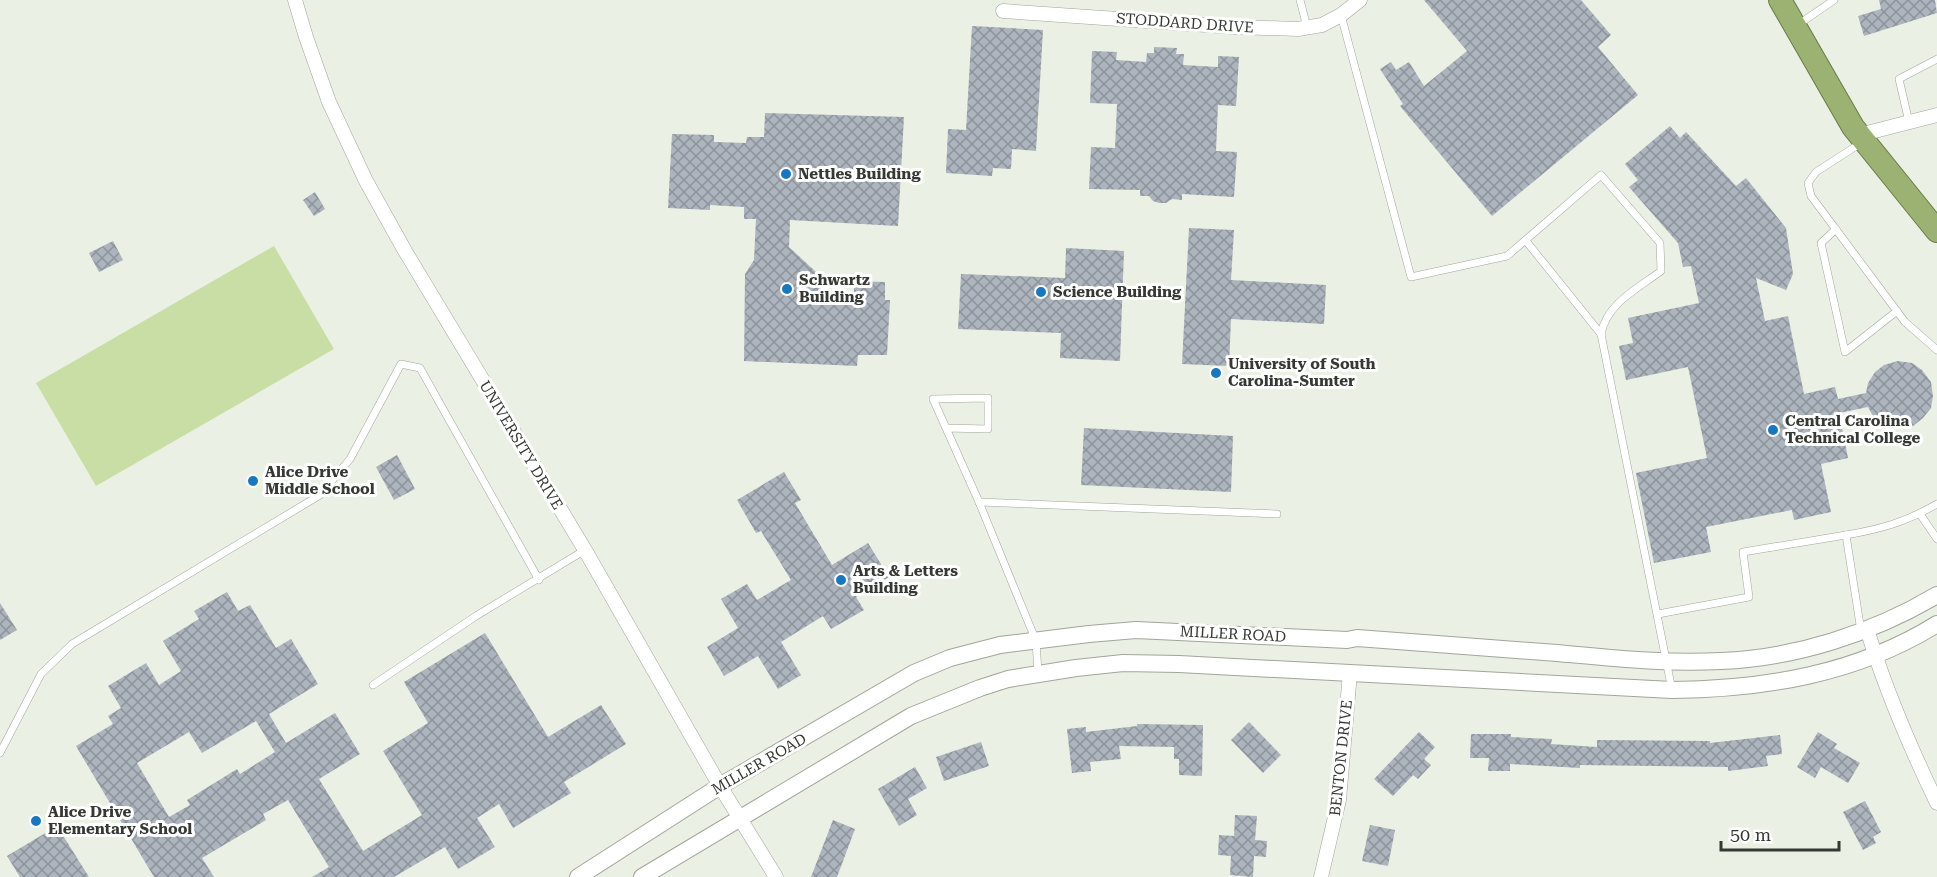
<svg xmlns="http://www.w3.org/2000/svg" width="1937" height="877" viewBox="0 0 1937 877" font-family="'Roboto Serif',serif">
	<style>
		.pitch { fill: #c8dea5 }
		.building { fill: url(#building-cross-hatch); fill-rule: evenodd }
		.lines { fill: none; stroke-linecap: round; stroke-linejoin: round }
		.service-casing { stroke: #a1a59b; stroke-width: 8 }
		.minor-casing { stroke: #a1a59b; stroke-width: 15 }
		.tertiary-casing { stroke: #a1a59b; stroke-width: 18 }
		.trunk-casing { stroke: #697a46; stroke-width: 24 }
		.service { stroke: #fff; stroke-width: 7 }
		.minor { stroke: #fff; stroke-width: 14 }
		.tertiary { stroke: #fff; stroke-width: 16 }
		.trunk { stroke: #9cb273; stroke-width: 22 }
		.poi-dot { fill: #1478c4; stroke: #fff; stroke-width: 2 }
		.labels { text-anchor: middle; stroke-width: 6; stroke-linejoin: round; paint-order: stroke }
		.street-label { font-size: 15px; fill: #363833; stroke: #fff }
		.poi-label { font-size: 15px; font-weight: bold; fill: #363833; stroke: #fff; text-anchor: start }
	</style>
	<defs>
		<pattern id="building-cross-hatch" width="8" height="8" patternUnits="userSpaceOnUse" patternTransform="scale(1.5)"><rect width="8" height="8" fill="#acb4bd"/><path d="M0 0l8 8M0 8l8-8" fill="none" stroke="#8d939a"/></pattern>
	</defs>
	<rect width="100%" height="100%" fill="#ebf0e4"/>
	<!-- pitch -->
	<polygon class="pitch" points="274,246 334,349 96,486 36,383"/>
	<!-- building -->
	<g class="building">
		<polygon points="1424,0 1581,0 1611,35 1598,47 1638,95 1492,216 1400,106 1403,104 1380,69 1391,62 1396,70 1409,62 1424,86 1467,51"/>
		<polygon points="1879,0 1935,0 1937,13 1864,36 1858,16 1881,9"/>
		<polygon points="972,26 1043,30 1036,151 1012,149 1011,169 993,168 992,176 946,173 948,129 966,130"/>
		<polygon points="1154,47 1177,48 1176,54 1184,54 1183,65 1218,67 1218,56 1239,57 1236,106 1218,105 1216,151 1237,152 1234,197 1182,194 1182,200 1172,199 1166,203 1159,203 1153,201 1149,196 1140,196 1140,190 1089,189 1091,147 1115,148 1117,104 1090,103 1092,51 1117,52 1116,60 1146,62 1147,53 1154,53"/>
		<polygon points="765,113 904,117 898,226 790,220 789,247 828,283 832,295 854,295 854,281 885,282 885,300 890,300 887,355 858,355 857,366 744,361 745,274 754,260 756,219 744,219 744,207 710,205 710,210 668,208 672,134 714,135 714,142 746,143 747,137 764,137"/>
		<polygon points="1670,126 1680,138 1686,132 1736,186 1746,178 1786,228 1793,274 1786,290 1756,278 1765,321 1788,316 1804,394 1835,387 1838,399 1866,393 1868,383 1875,372 1884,365 1898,361 1912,363 1922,370 1931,382 1933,396 1931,408 1923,418 1913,426 1900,428 1884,426 1874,418 1868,407 1839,413 1848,458 1821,464 1831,512 1794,520 1792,510 1706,527 1711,552 1654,563 1636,473 1707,458 1688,367 1626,380 1619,346 1633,343 1628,318 1699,303 1691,266 1683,267 1678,243 1629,187 1638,180 1625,164"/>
		<polygon points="315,192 325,209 314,216 303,200"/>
		<polygon points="1189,228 1234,230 1231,280 1326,285 1324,324 1231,319 1229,366 1182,364"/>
		<polygon points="113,241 123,260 99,272 89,253"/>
		<polygon points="1066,248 1124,251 1120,361 1060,358 1061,333 958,329 961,274 1065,278"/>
		<polygon points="1084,428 1233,436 1231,492 1081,485"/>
		<polygon points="397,455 415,489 394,500 376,467"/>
		<polygon points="784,472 801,500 795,503 832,565 868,543 889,577 856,597 864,610 831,629 823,616 781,642 801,675 778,689 758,656 724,676 707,647 738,628 721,599 747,584 757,600 791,580 761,531 756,533 737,500"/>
		<path d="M227 592 238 611 250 605 276 648 291 639 318 684 269 714 286 743 335 713 360 754 319 779 363 851 422 815 383 751 428 723 404 682 485 633 548 737 601 705 626 744 564 782 571 793 513 828 499 804 477 818 495 847 458 869 445 847 394 877H312L329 867 288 800 263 814 266 820 202 858 214 877H154L76 746 113 724 108 716 121 708 108 686 146 663 159 685 181 671 163 641 199 619 194 611ZM256 721 275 752 240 774 237 769 187 800 190 805 169 817 137 763 189 732 202 753Z"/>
		<polygon points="0,603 17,630 0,640"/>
		<polygon points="1249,722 1281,755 1263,773 1231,740"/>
		<polygon points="1137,724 1203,725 1202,776 1179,775 1179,759 1174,759 1174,747 1119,746 1121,759 1090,762 1091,771 1072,773 1067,729 1086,727 1086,732 1137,726"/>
		<polygon points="1419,732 1435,747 1424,759 1431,765 1418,779 1413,775 1393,796 1374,779"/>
		<polygon points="1818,732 1837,744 1834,748 1860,763 1848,783 1821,767 1815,778 1797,767"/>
		<polygon points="1471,734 1511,734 1511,737 1552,739 1551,744 1597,747 1597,740 1710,741 1710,743 1780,735 1782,754 1766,756 1768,766 1728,771 1728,767 1580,765 1580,768 1510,764 1510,771 1488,771 1489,758 1470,758"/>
		<polygon points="981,742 989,766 944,781 936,757"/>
		<polygon points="915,767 927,788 908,799 917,815 899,826 878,789"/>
		<polygon points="1865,801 1881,832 1873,837 1876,843 1863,850 1843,812"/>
		<polygon points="1235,815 1257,816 1255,840 1267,841 1266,857 1254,856 1253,877 1230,875 1231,856 1218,855 1219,835 1234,836"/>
		<polygon points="833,820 855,829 837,877 811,877"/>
		<polygon points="1370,825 1395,830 1388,866 1362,861"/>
		<polygon points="57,826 89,877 20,877 7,856"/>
	</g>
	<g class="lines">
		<!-- service casing -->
		<g class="service-casing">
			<g id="service">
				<polyline points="1300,0 1307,27"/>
				<path d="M1341 15 1411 277 1507 256 1601 175 1660 243 1661 271C1637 289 1607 303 1601 334L1672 690"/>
				<polyline points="1799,24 1834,0"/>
				<polyline points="1909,122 1899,79 1937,59"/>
				<polyline points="1861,143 1816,172 1808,183 1811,196 1905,322 1937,350"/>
				<polyline points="1836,229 1821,243 1845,352 1897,311"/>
				<polyline points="1526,241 1601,334"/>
				<polyline points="946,428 988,429 988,398 933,399 979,502 1036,641 1038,673"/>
				<polyline points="979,502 1277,514"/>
				<polyline points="1920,514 1937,539"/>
				<polyline points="1658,614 1749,597 1743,552 1846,535"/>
				<path d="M1861 631 1846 535C1881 529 1906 522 1937 504"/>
				<polyline points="373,685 476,616 585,550"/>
				<polyline points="0,753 41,674 72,644 320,495 350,459 401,364 420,368 539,580"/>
			</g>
		</g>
		<!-- minor casing -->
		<g class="minor-casing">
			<g id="minor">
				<polyline points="295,0 306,37 329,102 366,181 405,251 585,550 720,786 776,877"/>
				<polyline points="1003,11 1235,27 1298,29 1322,25 1341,15 1360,0"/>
				<polyline points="1859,135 1937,115"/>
				<path d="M1867 629C1885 689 1910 747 1937 803"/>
				<polyline points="1321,877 1339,800 1350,673"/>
			</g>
		</g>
		<!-- tertiary casing -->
		<g class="tertiary-casing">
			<g id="tertiary">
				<path d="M578 877 720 786 914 673 950 658 1000 645 1089 634 1136 630 1347 640 1357 638C1424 643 1490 648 1557 653 1612 658 1666 664 1721 661 1796 658 1873 633 1937 595"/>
				<path d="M642 877 911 716 980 688 1008 679 1076 668 1123 663 1179 664 1672 690C1765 689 1857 674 1937 624"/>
			</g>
		</g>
		<!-- trunk casing -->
		<g class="trunk-casing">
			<polyline id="trunk" points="1780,0 1853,127 1937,231"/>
		</g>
		<!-- service -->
		<use href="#service" class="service"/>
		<!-- minor -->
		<use href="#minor" class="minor"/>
		<!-- tertiary -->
		<use href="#tertiary" class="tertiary"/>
		<!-- trunk -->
		<use href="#trunk" class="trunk"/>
	</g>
	<!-- markers -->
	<g class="poi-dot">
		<circle cx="786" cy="174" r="6"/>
		<circle cx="787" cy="289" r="6"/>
		<circle cx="1041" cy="292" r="6"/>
		<circle cx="1216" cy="373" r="6"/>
		<circle cx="1773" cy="430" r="6"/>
		<circle cx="253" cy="481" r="6"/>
		<circle cx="841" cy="580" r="6"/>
		<circle cx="36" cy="821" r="6"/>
	</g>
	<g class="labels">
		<!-- street labels -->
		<g class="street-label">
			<text transform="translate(1185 23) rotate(4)" y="5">STODDARD DRIVE</text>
			<text transform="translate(521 445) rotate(59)" y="5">UNIVERSITY DRIVE</text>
			<text transform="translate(1233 634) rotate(3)" y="5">MILLER ROAD</text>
			<text transform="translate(1341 758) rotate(-84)" y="5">BENTON DRIVE</text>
			<text transform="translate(759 764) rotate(-30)" y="5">MILLER ROAD</text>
		</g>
		<!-- poi labels -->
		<g class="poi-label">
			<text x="798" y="179">Nettles Building</text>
			<text x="799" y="285">Schwartz<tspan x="799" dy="17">Building</tspan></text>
			<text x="1053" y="297">Science Building</text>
			<text x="1228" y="369">University of South<tspan x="1228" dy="17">Carolina-Sumter</tspan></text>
			<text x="1785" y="426">Central Carolina<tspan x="1785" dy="17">Technical College</tspan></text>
			<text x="265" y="477">Alice Drive<tspan x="265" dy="17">Middle School</tspan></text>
			<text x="853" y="576">Arts &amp; Letters<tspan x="853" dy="17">Building</tspan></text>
			<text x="48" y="817">Alice Drive<tspan x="48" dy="17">Elementary School</tspan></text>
		</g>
	</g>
	<!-- scale -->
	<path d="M1721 841v9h118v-9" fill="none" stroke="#363833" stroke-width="3"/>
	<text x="1730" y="841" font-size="18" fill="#363833" stroke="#ffffff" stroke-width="4.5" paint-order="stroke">50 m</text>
</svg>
